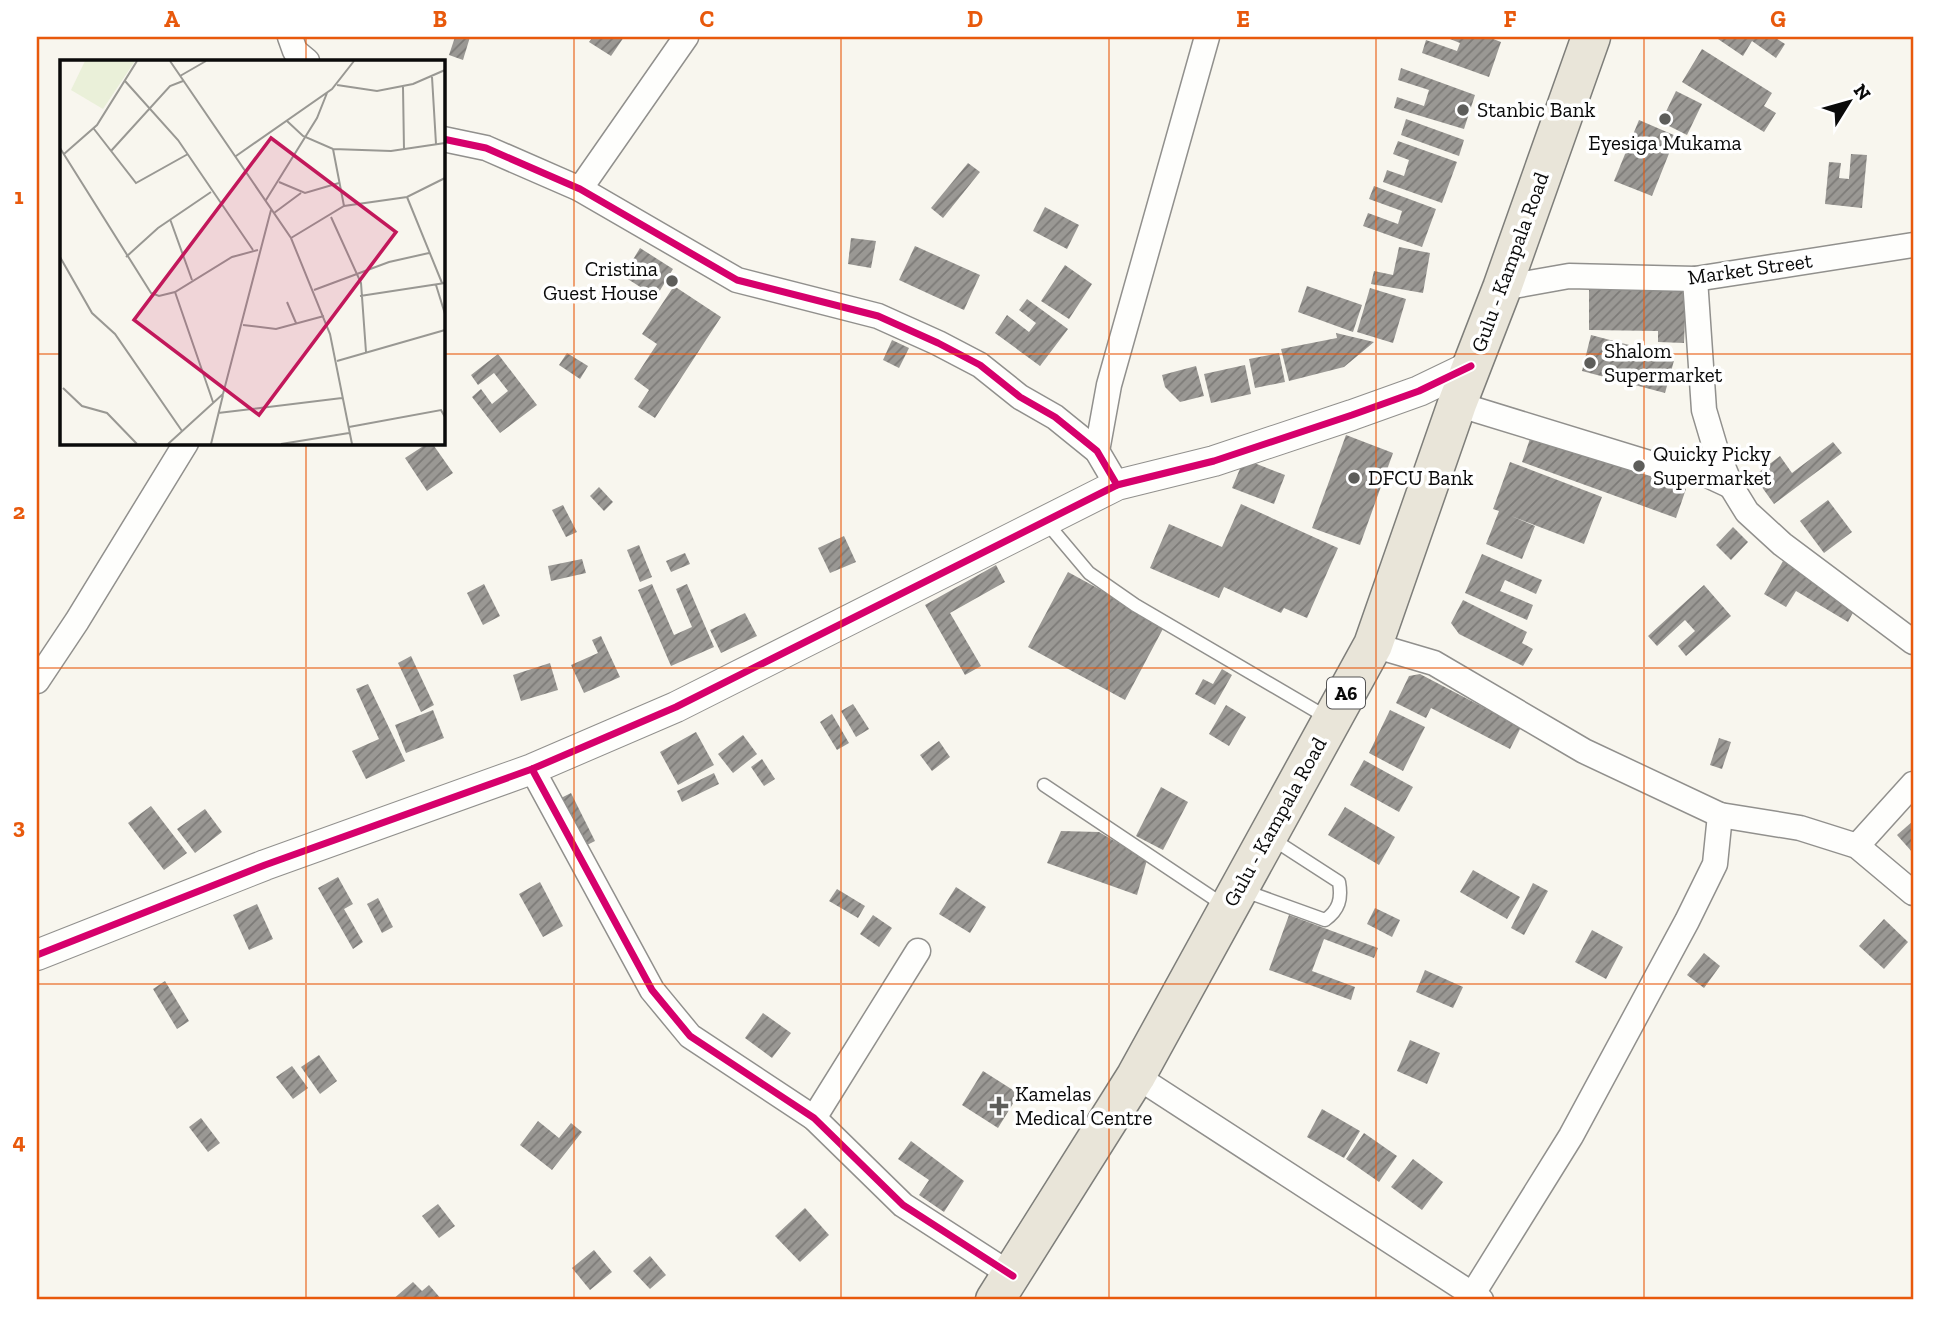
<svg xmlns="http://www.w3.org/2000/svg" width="1950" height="1337" viewBox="0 0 1950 1337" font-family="'Zilla Slab',serif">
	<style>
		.building { fill: url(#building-hatch) }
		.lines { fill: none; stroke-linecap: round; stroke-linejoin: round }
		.service-casing { stroke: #91908d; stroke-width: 15 }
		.minor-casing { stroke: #91908d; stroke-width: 27 }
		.tertiary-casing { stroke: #91908d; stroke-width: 32 }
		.primary-casing { stroke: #7e7e7a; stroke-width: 41 }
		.service { stroke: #fefefc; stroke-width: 12 }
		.minor { stroke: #fefefc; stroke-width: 24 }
		.tertiary { stroke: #fefefc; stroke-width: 30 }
		.primary { stroke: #e9e5d9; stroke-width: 38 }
		.cycleway-casing { stroke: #fff; stroke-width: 11 }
		.cycleway { stroke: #d6006c; stroke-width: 7 }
		.grid { fill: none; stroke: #e8590c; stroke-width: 2; stroke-opacity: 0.55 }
		.poi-dot { fill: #5d5d5a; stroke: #fff; stroke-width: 2.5 }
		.labels { text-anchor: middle; stroke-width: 7; stroke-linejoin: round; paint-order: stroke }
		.shield { fill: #fff; stroke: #545454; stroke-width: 2 }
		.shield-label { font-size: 19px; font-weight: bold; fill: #0a0a0a }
		.poi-label { font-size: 21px; fill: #0a0a0a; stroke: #fff; text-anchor: start }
		.street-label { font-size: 21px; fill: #0a0a0a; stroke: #fff }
		.inset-road { fill: none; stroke: #999893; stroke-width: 2 }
		.view { fill: #c2185b; fill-opacity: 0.15; stroke: #c2185b; stroke-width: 3.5 }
		.inset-edge { fill: none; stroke: #0a0a0a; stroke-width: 3.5 }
		.neatline { fill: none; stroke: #e8590c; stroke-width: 2.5 }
		.grid-label { font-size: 23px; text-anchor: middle; font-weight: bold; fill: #e8590c }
	</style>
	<defs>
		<pattern id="building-hatch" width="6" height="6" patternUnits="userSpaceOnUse" patternTransform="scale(1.75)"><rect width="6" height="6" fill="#9a9894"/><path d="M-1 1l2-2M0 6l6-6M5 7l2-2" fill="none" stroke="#7c7a77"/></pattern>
	</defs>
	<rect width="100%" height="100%" fill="#f8f6ee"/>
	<!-- building -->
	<g class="building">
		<polygon points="455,37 470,37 463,60 449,55"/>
		<polygon points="593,37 624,37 611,56 589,42"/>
		<polygon points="1445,37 1488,37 1501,42 1489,77 1422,53 1426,40 1457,51 1460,43"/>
		<polygon points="1715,37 1774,37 1785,44 1776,58 1752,41 1743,56"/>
		<polygon points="1702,49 1772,93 1764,106 1776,113 1764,132 1682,82"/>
		<polygon points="1401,68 1475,95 1464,129 1394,108 1397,97 1424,106 1429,90 1398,80"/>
		<polygon points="1676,91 1702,104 1687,135 1661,122"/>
		<polygon points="1406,119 1464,140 1459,156 1401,135"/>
		<polygon points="1639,120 1676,136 1652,196 1614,181"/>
		<polygon points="1398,141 1457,162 1442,203 1383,182 1387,170 1404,176 1409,160 1393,154"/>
		<polygon points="1851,154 1867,155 1862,208 1825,204 1829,162 1841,163 1839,178 1849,179"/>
		<polygon points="968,163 980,172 943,218 931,208"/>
		<polygon points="1374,186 1436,209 1422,247 1363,226 1368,213 1398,224 1402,211 1369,199"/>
		<polygon points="1045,207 1079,225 1067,249 1033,231"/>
		<polygon points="851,238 876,241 871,268 848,264"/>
		<polygon points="915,246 980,275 964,310 899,280"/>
		<polygon points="1399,247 1430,253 1423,293 1371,284 1374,271 1393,275"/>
		<polygon points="640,248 673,269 656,297 623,276"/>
		<polygon points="1065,265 1092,284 1069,319 1041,301"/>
		<polygon points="1589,285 1680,289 1686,295 1684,343 1658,342 1658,331 1589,330"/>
		<polygon points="674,286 721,317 655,418 638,407 649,390 634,379 657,344 642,334"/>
		<polygon points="1307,286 1362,305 1353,332 1298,312"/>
		<polygon points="1370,288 1406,299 1393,343 1357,332"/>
		<polygon points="1027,299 1068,329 1040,366 995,333 1007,315 1029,332 1036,323 1019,310"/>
		<polygon points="1336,333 1374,342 1344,367 1289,381 1281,349 1337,338"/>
		<polygon points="1591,335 1675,357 1665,393 1582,371"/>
		<polygon points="892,340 909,348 899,368 883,360"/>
		<polygon points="567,353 588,366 580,379 559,365"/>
		<polygon points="1279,353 1285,382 1255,388 1249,359"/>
		<polygon points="498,354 537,405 500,433 472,397 481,389 492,404 508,391 494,373 478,385 471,375"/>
		<polygon points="1245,365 1251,394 1211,403 1204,374"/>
		<polygon points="1196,366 1204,396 1180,402 1165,387 1162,375"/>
		<polygon points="1532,433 1686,489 1676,518 1522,462"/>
		<polygon points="1346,435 1393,453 1360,545 1312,528"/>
		<polygon points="1833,442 1842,453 1774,504 1754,476 1780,456 1792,473"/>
		<polygon points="428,443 432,443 453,473 427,491 405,458"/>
		<polygon points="1244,459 1285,475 1274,504 1232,488"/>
		<polygon points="1510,462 1602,497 1584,544 1511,516 1535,526 1522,559 1486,544 1499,511 1493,509"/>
		<polygon points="599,487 613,502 604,511 590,496"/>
		<polygon points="1828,500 1852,532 1824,553 1800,521"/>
		<polygon points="1241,504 1338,548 1307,618 1284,608 1281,613 1224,587 1219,598 1150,568 1169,524 1222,547"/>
		<polygon points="563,505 577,532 566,537 552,510"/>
		<polygon points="1733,527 1748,542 1731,560 1716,545"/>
		<polygon points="844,536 856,562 830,573 818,548"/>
		<polygon points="639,545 652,577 640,582 627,550"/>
		<polygon points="685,553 690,564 671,572 666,561"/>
		<polygon points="1482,554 1542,580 1536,594 1505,580 1500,591 1533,605 1527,620 1465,593"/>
		<polygon points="582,559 586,573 551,581 548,566"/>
		<polygon points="1783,561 1857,605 1848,622 1796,591 1786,607 1764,594"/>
		<polygon points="996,565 1005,582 950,613 981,666 965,675 925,605"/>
		<polygon points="1068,572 1165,625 1125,700 1028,647"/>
		<polygon points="484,584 500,616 483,625 467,593"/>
		<polygon points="652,584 674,635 692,627 676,589 687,584 714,647 671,666 638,590"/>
		<polygon points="1704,585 1731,616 1686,656 1678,646 1695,631 1685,620 1657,646 1648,636"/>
		<polygon points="1463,600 1527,632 1522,643 1533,649 1523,666 1459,634 1451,623"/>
		<polygon points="745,613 757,636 721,653 710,630"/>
		<polygon points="601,636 620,677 584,693 571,665 598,653 592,640"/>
		<polygon points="411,656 434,705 421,712 398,663"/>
		<polygon points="550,663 558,690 521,701 513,675"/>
		<polygon points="1222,669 1232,675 1215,705 1195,694 1203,679 1213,684"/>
		<polygon points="1420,674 1521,727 1510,749 1431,708 1426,718 1396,703 1409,676"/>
		<polygon points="368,684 405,761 366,779 352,751 379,739 356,689"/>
		<polygon points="853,704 869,729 856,737 841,711"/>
		<polygon points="1226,705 1246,717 1229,746 1209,734"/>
		<polygon points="433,710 444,738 406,753 395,725"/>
		<polygon points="1390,710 1425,727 1403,771 1369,753"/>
		<polygon points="832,714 849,743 837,750 820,722"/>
		<polygon points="696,732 714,765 678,785 660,752"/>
		<polygon points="743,735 757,754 733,773 718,754"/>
		<polygon points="1719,738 1731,742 1722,769 1710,765"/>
		<polygon points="939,741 950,757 932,771 920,755"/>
		<polygon points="762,759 775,779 764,786 751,767"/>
		<polygon points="1364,760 1413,787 1399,812 1350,785"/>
		<polygon points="714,773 719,784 682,802 677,791"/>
		<polygon points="1161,787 1188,802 1163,850 1136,836"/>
		<polygon points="571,793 595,841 585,846 561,798"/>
		<polygon points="151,806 187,853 164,870 128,823"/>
		<polygon points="1345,807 1395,837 1379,865 1328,835"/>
		<polygon points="205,809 222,832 195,853 177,829"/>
		<polygon points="1913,821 1913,853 1897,835"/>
		<polygon points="1061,831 1099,832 1147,860 1137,895 1047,863"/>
		<polygon points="1473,870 1520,897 1507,919 1460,892"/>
		<polygon points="338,877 353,904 344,909 363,942 353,949 318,888"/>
		<polygon points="540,882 563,926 543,937 519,894"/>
		<polygon points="1533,883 1548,891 1524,935 1511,928"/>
		<polygon points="956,887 986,907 970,933 939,914"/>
		<polygon points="837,889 865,906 858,918 829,901"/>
		<polygon points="378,898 393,927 382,933 367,904"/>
		<polygon points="257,904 273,939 249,950 233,915"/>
		<polygon points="1375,908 1400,920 1392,937 1367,924"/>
		<polygon points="873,915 892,928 879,947 860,934"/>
		<polygon points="1289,915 1378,948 1374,958 1324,939 1312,971 1355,987 1351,1000 1269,970"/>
		<polygon points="1884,919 1908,942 1884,969 1859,946"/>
		<polygon points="1592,930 1623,947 1606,979 1575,962"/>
		<polygon points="1704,953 1720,966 1704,988 1687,975"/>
		<polygon points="1425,970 1463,987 1453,1008 1416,992"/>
		<polygon points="165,981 189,1021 177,1029 153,989"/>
		<polygon points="763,1013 791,1033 772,1058 745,1038"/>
		<polygon points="1410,1040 1440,1053 1427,1084 1397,1071"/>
		<polygon points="319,1055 337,1081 320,1094 301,1067"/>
		<polygon points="292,1066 308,1088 293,1099 276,1077"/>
		<polygon points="983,1071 1019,1094 998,1128 962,1105"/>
		<polygon points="1322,1109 1360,1131 1344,1158 1307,1137"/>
		<polygon points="201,1118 220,1143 208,1152 189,1127"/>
		<polygon points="538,1121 559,1138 571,1123 582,1132 552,1170 520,1145"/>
		<polygon points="1364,1133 1397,1156 1379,1182 1346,1159"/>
		<polygon points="911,1141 964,1181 944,1212 919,1195 929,1180 898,1159"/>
		<polygon points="1413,1159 1443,1182 1422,1210 1391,1187"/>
		<polygon points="438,1204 455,1226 439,1238 422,1216"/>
		<polygon points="805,1208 829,1235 800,1262 775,1236"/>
		<polygon points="594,1250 612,1272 590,1290 572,1268"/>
		<polygon points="650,1256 666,1275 650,1289 633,1271"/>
		<polygon points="413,1282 422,1291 429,1285 442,1300 392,1300"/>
	</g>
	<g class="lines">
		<!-- service casing -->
		<g class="service-casing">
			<g id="service">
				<polyline points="1046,522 1089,573 1135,605 1328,718"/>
				<polyline points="1044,785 1225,906"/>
				<path d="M1242 890 1325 920C1339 910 1342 899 1339 882L1271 838"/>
			</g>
		</g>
		<!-- minor casing -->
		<g class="minor-casing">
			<g id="minor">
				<polyline points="290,37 295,51 307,61"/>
				<polyline points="443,139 486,148 580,189 737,280 878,316 938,343 980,365 1020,397 1055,417 1097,451 1117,485"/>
				<polyline points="580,189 686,37"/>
				<polyline points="1695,279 1704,410 1715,447 1731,486 1747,512 1782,544 1913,642"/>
				<polyline points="1502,288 1569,276 1695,279 1913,245"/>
				<polyline points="1457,404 1675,471 1703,473 1731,486"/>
				<polyline points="1097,451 1109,385 1207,37"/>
				<polyline points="1373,645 1434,663 1584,751 1720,815 1800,828 1857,846 1913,893"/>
				<polyline points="37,681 77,621 186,443"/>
				<polyline points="532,769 652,990 690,1036 814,1118 903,1205 1013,1276"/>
				<polyline points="1857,846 1913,784"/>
				<polyline points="1136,1076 1481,1300"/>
				<polyline points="814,1118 918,951"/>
				<polyline points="1469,1300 1571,1136 1687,921 1715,864 1720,815"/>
			</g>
		</g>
		<!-- tertiary casing -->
		<g class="tertiary-casing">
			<polyline id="tertiary" points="37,955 265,865 532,769 676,707 1117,485 1214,461 1352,415 1419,391 1471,366"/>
		</g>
		<!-- primary casing -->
		<g class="primary-casing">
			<polyline id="primary" points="995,1300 1136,1076 1373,645 1457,404 1502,288 1591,37"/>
		</g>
		<!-- service -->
		<use href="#service" class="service"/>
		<!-- minor -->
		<use href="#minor" class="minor"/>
		<!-- tertiary -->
		<use href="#tertiary" class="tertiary"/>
		<!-- primary -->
		<use href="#primary" class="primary"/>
		<!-- cycleway casing -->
		<g class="cycleway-casing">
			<g id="cycleway">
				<polyline points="443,139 486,148 580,189 737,280 878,316 938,343 980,365 1020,397 1055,417 1097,451 1117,485"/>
				<polyline points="532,769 652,990 690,1036 814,1118 903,1205 1013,1276"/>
				<polyline points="37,955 265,865 532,769 676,707 1117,485 1214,461 1352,415 1419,391 1471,366"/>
			</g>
		</g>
		<!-- cycleway -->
		<use href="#cycleway" class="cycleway"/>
	</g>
	<!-- grid -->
	<path class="grid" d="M306 37V61M574 37V1300M841 37V1300M1109 37V1300M1376 37V1300M1644 37V1300M37 354H61M443 354H1913M306 443V1300M37 668H1913M37 984H1913"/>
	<!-- markers -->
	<g class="poi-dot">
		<circle cx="1463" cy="110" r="7"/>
		<circle cx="1665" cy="119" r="7"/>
		<circle cx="672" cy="281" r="7"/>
		<circle cx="1590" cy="363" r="7"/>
		<circle cx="1639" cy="466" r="7"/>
		<circle cx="1354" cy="478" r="7"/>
		<path d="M995.5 1095.5h7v7h7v7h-7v7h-7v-7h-7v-7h7z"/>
	</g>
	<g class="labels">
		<!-- shield labels -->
		<rect class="shield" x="1327" y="677.5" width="38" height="31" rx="5"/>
		<g class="shield-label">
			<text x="1346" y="700">A6</text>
		</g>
		<!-- poi labels -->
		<g class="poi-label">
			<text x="1477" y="117">Stanbic Bank</text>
			<text x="1665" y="150" text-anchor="middle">Eyesiga Mukama</text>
			<text x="658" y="276" text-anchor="end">Cristina<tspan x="658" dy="24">Guest House</tspan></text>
			<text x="1604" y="358">Shalom<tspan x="1604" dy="24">Supermarket</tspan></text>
			<text x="1653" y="461">Quicky Picky<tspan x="1653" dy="24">Supermarket</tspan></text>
			<text x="1368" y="485">DFCU Bank</text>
			<text x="1015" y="1101">Kamelas<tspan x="1015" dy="24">Medical Centre</tspan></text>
		</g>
		<!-- street labels -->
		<g class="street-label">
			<text transform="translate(1510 262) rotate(-70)" y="7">Gulu - Kampala Road</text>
			<text transform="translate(1750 269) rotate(-8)" y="7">Market Street</text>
			<text transform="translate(1275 822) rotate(-61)" y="7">Gulu - Kampala Road</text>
		</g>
	</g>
	<!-- overview -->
	<g transform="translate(60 60)">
		<rect width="385" height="385" fill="#f8f6ee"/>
		<path d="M25 1H75L43 49 11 30Z" fill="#eaf0d9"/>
		<path class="inset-road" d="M110 1 231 178 270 274 292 384M120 16 146 1M372 17 376 84M65 21 118 80 193 190M277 25 317 31 353 24 385 10M343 27 344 90M227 61 243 76 273 89 331 91 385 83M34 69 76 123 128 94M0 88 91 233 99 236 115 232 172 197 198 190M273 89 284 146M51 91 110 26 123 21M4 94 37 65 77 1M176 96 272 29 294 1M219 122 245 133 279 123M347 137 382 223M206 140 257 58 267 33M214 153 241 133M271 157 301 223 306 292M110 159 132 220M231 178 284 146 347 137 385 118M0 197 32 253 55 274 122 371M66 197 98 168 151 132M376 225 385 254M254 230 329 202 369 193M115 232 153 342M300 236 385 223M227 242 236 263M183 265 216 269 264 256M277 301 385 270M3 328 22 346 47 353 77 384M158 353 282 338M289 367 381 350 385 357M108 384 163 334 211 150M151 384 163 335M221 384 289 373"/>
		<path class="view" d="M211 78 336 172 199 355 74 260Z"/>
		<rect width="385" height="385" class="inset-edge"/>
	</g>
	<!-- border -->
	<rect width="1950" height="1337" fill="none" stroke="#ffffff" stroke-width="77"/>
	<!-- north arrow -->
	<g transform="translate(1849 102) rotate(53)" stroke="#ffffff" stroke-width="5" paint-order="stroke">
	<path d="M0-5L12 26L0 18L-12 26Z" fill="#0a0a0a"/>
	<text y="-10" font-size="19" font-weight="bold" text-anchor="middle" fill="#0a0a0a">N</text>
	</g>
	<rect x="38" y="38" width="1874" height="1260" class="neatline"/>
	<g class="grid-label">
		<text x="172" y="27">A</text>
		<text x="440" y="27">B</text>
		<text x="707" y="27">C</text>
		<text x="975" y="27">D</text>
		<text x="1243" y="27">E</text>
		<text x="1510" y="27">F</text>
		<text x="1778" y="27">G</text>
		<text x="19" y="204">1</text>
		<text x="19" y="519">2</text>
		<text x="19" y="834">3</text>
		<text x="19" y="1149">4</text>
	</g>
</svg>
